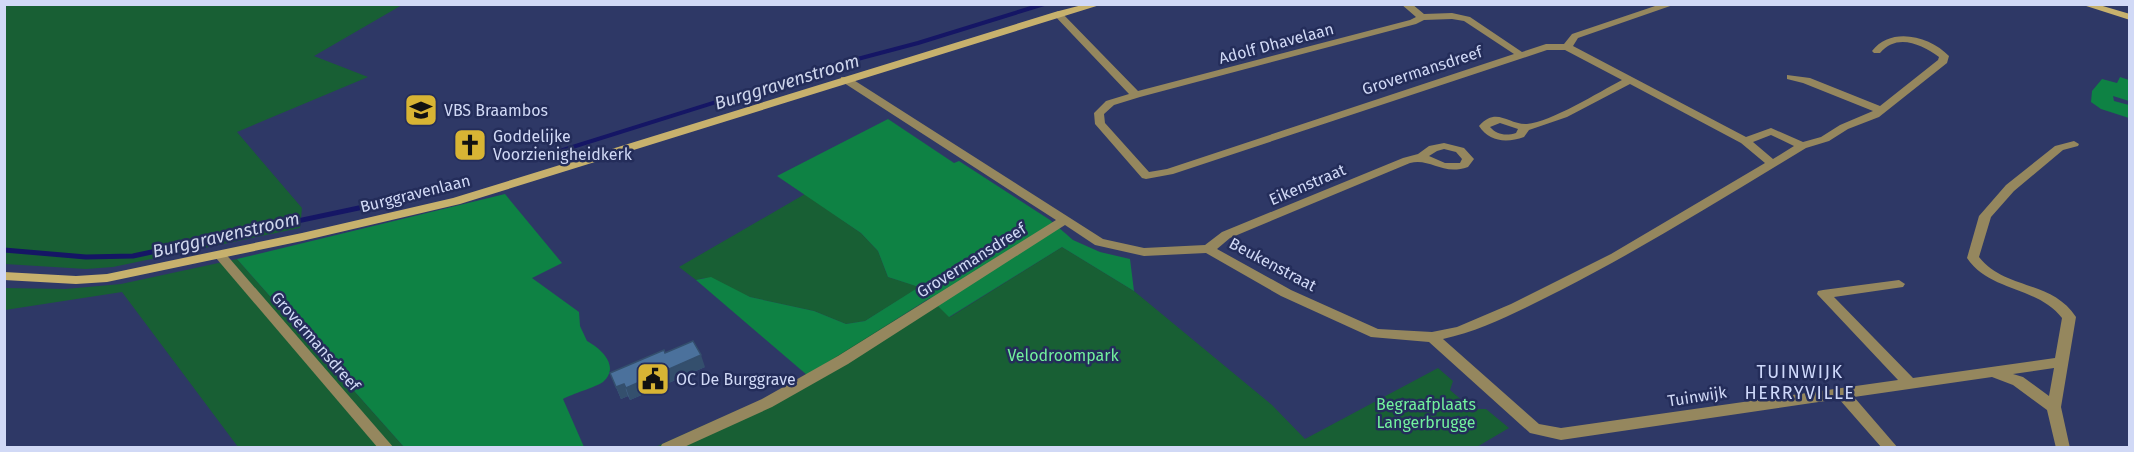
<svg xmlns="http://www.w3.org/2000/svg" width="2134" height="452" viewBox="0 0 2134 452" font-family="'Fira Sans',sans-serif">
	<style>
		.green { fill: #185f34 }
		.forest { fill: #0e8244 }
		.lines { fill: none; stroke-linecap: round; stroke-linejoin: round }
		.stream-far1 { stroke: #151665; stroke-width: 4 }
		.stream { stroke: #151665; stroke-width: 5 }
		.street { fill: #95875e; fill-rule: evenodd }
		.secondary { fill: #c7b16d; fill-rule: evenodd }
		.wall { fill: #406186 }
		.shaded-wall { fill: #344f6d }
		.building { fill: #4b719c; stroke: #344f6d; stroke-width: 1.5 }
		.labels { text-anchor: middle; stroke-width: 5; stroke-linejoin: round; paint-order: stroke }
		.street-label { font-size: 16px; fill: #d1d9f6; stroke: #242d5a }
		.poi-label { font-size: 16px; fill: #d1d9f6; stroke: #242d5a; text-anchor: start }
		.park-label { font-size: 16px; fill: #72f19d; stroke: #242d5a }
		.water-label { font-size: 18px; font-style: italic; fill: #ced5ec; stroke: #242d5a }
		.neighbourhood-label { font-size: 18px; letter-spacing: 1.5px; fill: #ced8fa; stroke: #242d5a }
	</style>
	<rect width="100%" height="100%" fill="#2e3866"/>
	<!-- green -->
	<g class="green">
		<polygon points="4,5 5,4 402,5 314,56 368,77 237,132 302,208 300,228 113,267 86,269 5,264"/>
		<polygon points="805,194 861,233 878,251 888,277 920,287 865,321 846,324 814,311 750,297 704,278 696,280 679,267"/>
		<polygon points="1062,247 1134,291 1272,405 1305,439 1438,368 1453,381 1450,390 1472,409 1486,409 1509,428 1475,448 653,448 770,396 931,298 950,317"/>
		<polygon points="237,259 404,447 238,447 122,292 5,310 5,288 65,289 121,284"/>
	</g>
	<!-- forest -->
	<g class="forest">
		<polygon points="2120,77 2129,80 2129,101 2113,96 2114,101 2129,105 2129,118 2101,109 2091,102 2092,91 2102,79 2117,83"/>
		<polygon points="888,119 954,163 959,161 1050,220 1073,240 1100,252 1130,259 1134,291 1062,247 949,317 930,298 807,375 696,280 711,277 750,297 814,311 846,324 865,321 919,287 888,277 878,251 861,233 777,176"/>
		<path d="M505 194 562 263 532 278 579 312 580 326 587 341C600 348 621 366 603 382 596 387 572 394 563 399L584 447H404L237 259Z"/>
	</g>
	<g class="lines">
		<!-- stream-far1 -->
		<g class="stream-far1">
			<polyline points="531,160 831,66 918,43 1044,4"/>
			<polyline points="394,200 446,186"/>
		</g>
		<!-- stream -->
		<polyline class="stream" points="4,250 86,257 133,256 401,199"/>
		<!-- street -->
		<g class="street">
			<path d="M1401 4H1412L1424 14 1452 13 1470 17 1522 52 1546 44H1564L1572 34 1661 4H1676L1578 38 1573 46 1746 137 1771 128 1803 142 1821 137 1840 125 1873 111 1803 83 1787 79V75L1810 78 1880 106 1938 60 1939 57C1921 44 1897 33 1880 53H1874L1872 51C1891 26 1930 36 1949 56L1947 63 1879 117 1848 129 1829 141 1806 148C1725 197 1645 247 1561 290 1523 309 1485 330 1443 339L1539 424 1561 428 1898 380 1817 294 1818 291 1823 290 1899 280 1905 284 1903 287 1834 297 1913 378 2055 358 2062 318C2037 286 1990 292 1967 258L1979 216 2006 185 2055 146 2074 141 2079 144 2078 146 2063 150 2014 191 1991 217 1979 257C2005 290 2052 280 2076 317L2061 407 2070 448H2056L2047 410 2013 385 1992 377 1854 397 1898 448H1882L1839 399 1561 440 1530 433 1429 342 1371 337 1281 296 1206 253 1144 256 1095 245 1065 225 848 364 772 407 682 448H660L662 444 762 399 838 356 1056 220 841 81V77H849L1103 239 1144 248 1205 245 1222 232 1403 158 1418 154 1429 146 1444 143 1464 148 1474 159 1468 167C1442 176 1431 158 1410 163L1230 238 1217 249 1291 290 1378 329 1432 332 1457 327 1511 304 1611 254 1765 163 1741 143 1630 84 1567 117 1529 130 1524 137C1507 143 1489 142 1479 126 1497 106 1508 125 1527 124 1551 122 1599 92 1622 80L1565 50H1547L1173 174 1146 179 1142 178 1095 124 1094 113 1106 101 1129 94 1053 14 1058 11 1061 12 1138 91 1410 20 1416 17ZM1452 19 1464 21 1514 54 1167 169 1149 172 1105 123 1104 114 1114 105 1140 97 1416 24 1424 20ZM1500 123 1518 129 1516 133C1506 136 1497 135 1490 127ZM1771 135 1794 146 1773 159 1753 142ZM1444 149 1456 152 1462 159 1460 163H1445L1429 156 1437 151ZM2054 368 2049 396 2023 377 2013 374Z"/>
			<polygon points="220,251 224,252 394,448 378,448 216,258 214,255"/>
		</g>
		<!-- secondary -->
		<g class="secondary">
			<polygon points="1086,4 1103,4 460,204 302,241 107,282 76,284 4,280 4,272 76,276 107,274 302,233 453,198 1055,12"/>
			<polygon points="2080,4 2096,4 2130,14 2130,20"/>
		</g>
	</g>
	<!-- wall -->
	<polygon class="wall" points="705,367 630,400 628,396 621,399 610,373"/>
	<!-- shaded-wall -->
	<g class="shaded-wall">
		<polygon points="701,355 705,367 630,400 626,388"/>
		<polygon points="624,384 628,396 621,399 616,387"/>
	</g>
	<!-- building -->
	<polygon class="building" points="693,341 701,355 626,388 624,384 616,387 610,373 664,350 665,353"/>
	<!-- icons -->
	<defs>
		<g id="school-square" transform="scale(1.725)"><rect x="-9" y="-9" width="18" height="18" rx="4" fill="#d8b434" stroke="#242d5a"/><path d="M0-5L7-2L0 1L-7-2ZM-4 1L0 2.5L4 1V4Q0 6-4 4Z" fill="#111"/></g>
		<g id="church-square" transform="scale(1.725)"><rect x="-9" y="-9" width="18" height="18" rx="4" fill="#d8b434" stroke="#242d5a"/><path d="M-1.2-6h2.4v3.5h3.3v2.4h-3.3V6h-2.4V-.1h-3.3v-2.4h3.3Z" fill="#111"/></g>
		<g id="civic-square" transform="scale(1.725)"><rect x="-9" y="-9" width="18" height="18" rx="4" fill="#d8b434" stroke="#242d5a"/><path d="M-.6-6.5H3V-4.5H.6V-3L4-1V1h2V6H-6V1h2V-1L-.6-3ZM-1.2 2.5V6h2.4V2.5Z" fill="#111"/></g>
	</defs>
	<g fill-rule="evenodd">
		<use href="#school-square" x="421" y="110"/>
		<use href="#church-square" x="470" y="145"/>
		<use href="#civic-square" x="653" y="379"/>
	</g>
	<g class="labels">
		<!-- street labels -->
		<g class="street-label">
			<text transform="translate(1276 43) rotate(-15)" y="6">Adolf Dhavelaan</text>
			<text transform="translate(1422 70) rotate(-18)" y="6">Grovermansdreef</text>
			<text transform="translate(1307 184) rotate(-23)" y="6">Eikenstraat</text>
			<text transform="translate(415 193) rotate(-14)" y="6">Burggravenlaan</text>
			<text transform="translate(971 260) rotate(-32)" y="6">Grovermansdreef</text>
			<text transform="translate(1273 264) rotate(28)" y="6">Beukenstraat</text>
			<text transform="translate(316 341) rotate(49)" y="6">Grovermansdreef</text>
			<text transform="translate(1697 396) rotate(-9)" y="6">Tuinwijk</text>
		</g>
		<!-- poi labels -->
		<g class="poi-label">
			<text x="444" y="116">VBS Braambos</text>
			<text x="493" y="142">Goddelijke<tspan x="493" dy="18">Voorzienigheidkerk</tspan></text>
			<text x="676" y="385">OC De Burggrave</text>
		</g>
		<!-- park labels -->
		<g class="park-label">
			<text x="1063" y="361">Velodroompark</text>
			<text x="1426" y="410">Begraafplaats<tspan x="1426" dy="18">Langerbrugge</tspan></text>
		</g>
		<!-- water labels -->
		<g class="water-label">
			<text transform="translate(787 82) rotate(-17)" y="6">Burggravenstroom</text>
			<text transform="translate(226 235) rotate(-13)" y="6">Burggravenstroom</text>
		</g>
		<!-- neighbourhood labels -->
		<g class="neighbourhood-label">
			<text x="1800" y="378">TUINWIJK<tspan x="1800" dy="21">HERRYVILLE</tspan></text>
		</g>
	</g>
	<!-- border -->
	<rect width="2134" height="452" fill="none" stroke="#d1d9f6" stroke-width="12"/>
</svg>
